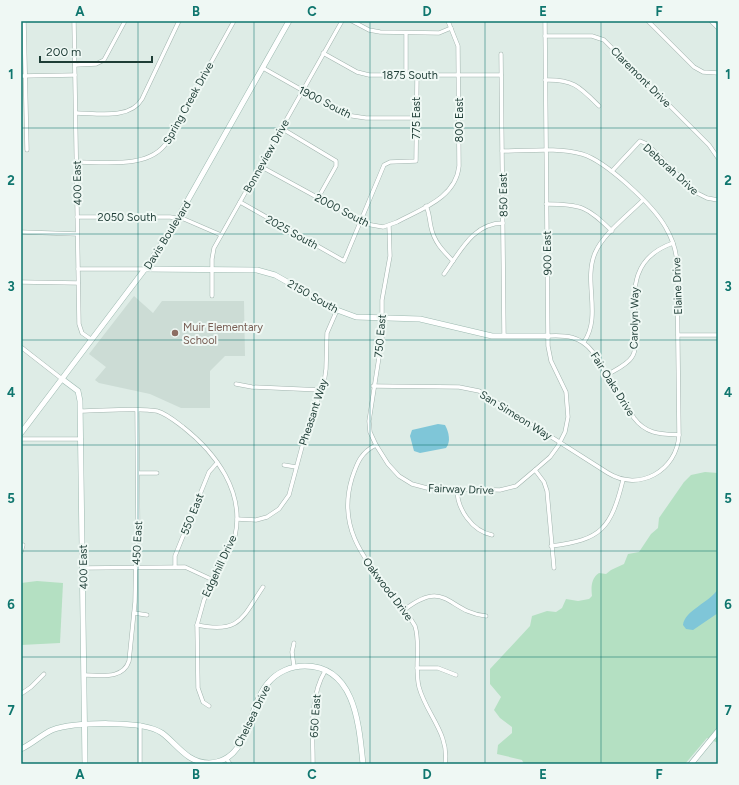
<svg xmlns="http://www.w3.org/2000/svg" width="739" height="785" viewBox="0 0 739 785" font-family="Figtree,sans-serif">
	<style>
		.built { fill: #ccdcd5 }
		.green { fill: #b4e0c2 }
		.water { fill: #7fc6d8 }
		.lines { fill: none; stroke-linecap: round; stroke-linejoin: round }
		.street-casing { stroke: #a1b4ae; stroke-width: 4.5 }
		.secondary-casing { stroke: #9cb9b0; stroke-width: 6 }
		.street { stroke: #fff; stroke-width: 3.5 }
		.secondary { stroke: #fff; stroke-width: 5 }
		.grid { fill: none; stroke: #0f766e; stroke-width: 1; stroke-opacity: 0.55 }
		.education-dot { fill: #8d6e63; stroke: #eff8f4; stroke-width: 1.5 }
		.labels { text-anchor: middle; stroke-width: 4; stroke-linejoin: round; paint-order: stroke }
		.street-label { font-size: 11px; fill: #1e3d36; stroke: #eff8f4 }
		.education-label { font-size: 11px; fill: #785e54; stroke: #eff8f4; text-anchor: start }
		.neatline { fill: none; stroke: #0f766e; stroke-width: 1.5 }
		.grid-label { font-size: 13px; text-anchor: middle; font-weight: bold; fill: #0f766e }
	</style>
	<rect width="100%" height="100%" fill="#deece6"/>
	<!-- built -->
	<polygon class="built" points="134,296 153,313 162,301 244,301 245,356 225,356 210,371 210,408 181,408 150,394 99,383 95,380 106,367 89,354"/>
	<!-- green -->
	<g class="green">
		<path d="M705 472 718 473V743L707 738 685 764H524L522 760 497 754 498 745 512 733V727L500 718 494 710 501 697 490 684V669L530 626 532 616 547 611 556 612 562 608 566 599 578 601 589 599 592 596C591 588 591 578 599 573L606 574 611 570 624 564 628 554 639 552 651 534 658 528 659 518 684 482 691 475Z"/>
		<polygon points="37,581 63,583 60,643 21,645 21,583"/>
	</g>
	<!-- water -->
	<g class="water">
		<path d="M438 424 445 425C449 432 451 442 446 448L420 453 414 451 410 436 412 430Z"/>
		<path d="M718 589V613L693 630 686 629 683 625C685 610 709 603 718 589Z"/>
	</g>
	<g class="lines">
		<!-- street casing -->
		<g class="street-casing">
			<g id="street">
				<polyline points="24,21 27,150"/>
				<polyline points="74,21 79,324 82,333 92,340"/>
				<polyline points="352,21 369,30 380,32 439,33 451,28"/>
				<polyline points="648,21 694,67 703,72 718,73"/>
				<polyline points="711,21 718,28"/>
				<polyline points="406,33 406,75"/>
				<polyline points="545,36 592,36 604,40 709,145 718,158"/>
				<polyline points="323,53 357,72 369,75 501,75"/>
				<polyline points="501,54 504,336"/>
				<polyline points="75,65 96,64 104,60 125,21"/>
				<polyline points="263,68 346,115 366,118 416,118"/>
				<polyline points="21,76 75,75"/>
				<path d="M545 80C573 79 580 87 599 106"/>
				<path d="M76 113C96 113 130 120 142 99L179 21"/>
				<polyline points="281,128 336,161 336,166 318,198"/>
				<path d="M77 162C105 162 150 169 167 142L234 21"/>
				<path d="M260 166 366 224 383 227 397 222C421 209 456 198 459 166L458 46 448 21"/>
				<polyline points="612,171 640,141 647,144 695,192 707,198 718,200"/>
				<polyline points="240,202 344,261 384,165 390,162 416,161 417,75"/>
				<path d="M546 204C582 204 587 207 612 231"/>
				<path d="M426 206C430 214 429 219 431 227 434 242 443 251 453 261"/>
				<polyline points="77,217 170,217 184,219 221,235"/>
				<polyline points="389,226 390,256 382,300 382,338 369,421 370,432 376,445 388,464 399,476 412,484 427,488 500,490 516,486 535,470 550,457 558,446 565,432 568,417 566,392 551,361 548,346 545,21"/>
				<polyline points="21,232 77,234"/>
				<polyline points="78,269 145,269"/>
				<path d="M444 274C460 252 473 223 503 223"/>
				<polyline points="21,282 78,283"/>
				<polyline points="212,296 212,259 214,248 342,21"/>
				<polyline points="678,335 718,335"/>
				<path d="M548 336C566 335 580 336 592 351L634 418C646 434 660 434 679 435"/>
				<path d="M584 342C602 316 583 281 595 253 603 234 628 215 642 201"/>
				<polyline points="21,347 62,379"/>
				<path d="M607 375C615 370 627 365 632 357 637 350 635 340 635 333 634 293 628 259 673 243"/>
				<polyline points="236,384 252,387 321,390"/>
				<path d="M373 386 459 387 479 391 608 473C639 492 677 471 679 435L677 266C677 253 673 240 666 228 654 206 606 161 582 154 557 147 528 151 502 151"/>
				<path d="M81 411C100 411 139 407 157 411 167 414 175 421 183 427 216 453 245 492 235 536L204 600 197 625 198 688 203 702 209 706"/>
				<polyline points="21,439 81,439"/>
				<path d="M376 445C361 452 357 463 352 478 332 544 386 576 415 626 421 645 414 667 419 687 426 714 450 734 445 764"/>
				<polyline points="284,465 296,467"/>
				<polyline points="535,470 544,482 547,491 554,568"/>
				<polyline points="138,473 157,473"/>
				<path d="M457 489C457 509 472 531 492 535"/>
				<polyline points="237,519 256,520 267,517 279,509 289,495 306,432 324,383 326,369 327,333 337,310"/>
				<path d="M551 546C602 540 611 528 623 480"/>
				<polyline points="21,552 23,545"/>
				<polyline points="175,567 175,556 209,472 217,463"/>
				<polyline points="82,568 185,567 213,580"/>
				<path d="M404 610C447 577 447 612 486 616"/>
				<polyline points="134,613 147,615"/>
				<path d="M197 625C240 634 242 618 263 587"/>
				<polyline points="294,643 292,652 294,667"/>
				<polyline points="417,668 438,668 456,675"/>
				<path d="M84 675C100 675 123 680 129 661L135 602 136 552 138 537 137 411"/>
				<polyline points="21,694 31,687 44,674"/>
				<polyline points="226,758 230,764"/>
				<polyline points="140,764 140,725"/>
				<path d="M313 764C313 733 309 698 325 671"/>
			</g>
		</g>
		<!-- secondary casing -->
		<g class="secondary-casing">
			<g id="secondary">
				<polyline points="145,269 257,270 275,275 337,310 356,317 420,319 492,336 548,336"/>
				<polyline points="62,379 78,391 80,401 85,764"/>
				<polyline points="21,433 148,265 180,214 289,21"/>
				<path d="M21 749C32 744 41 735 52 730 74 722 143 720 162 733 177 744 187 763 209 763 250 762 247 707 268 683 277 672 291 666 305 666 356 666 359 727 363 764"/>
				<polyline points="691,764 718,731"/>
			</g>
		</g>
		<!-- street -->
		<use href="#street" class="street"/>
		<!-- secondary -->
		<use href="#secondary" class="secondary"/>
	</g>
	<!-- grid -->
	<path class="grid" d="M138 21V764M254 21V764M370 21V764M485 21V764M601 21V764M21 128H718M21 234H718M21 340H718M21 445H718M21 551H718M21 657H718"/>
	<!-- markers -->
	<circle class="education-dot" cx="175" cy="333" r="4"/>
	<g class="labels">
		<!-- street labels -->
		<g class="street-label">
			<text x="410" y="79">1875 South</text>
			<text transform="translate(641 77) rotate(45)" y="4">Claremont Drive</text>
			<text transform="translate(325 102) rotate(27)" y="4">1900 South</text>
			<text transform="translate(188 103) rotate(-61)" y="4">Spring Creek Drive</text>
			<text transform="translate(416 118) rotate(-90)" y="4">775 East</text>
			<text transform="translate(459 120) rotate(-90)" y="4">800 East</text>
			<text transform="translate(266 156) rotate(-61)" y="4">Bonneview Drive</text>
			<text transform="translate(671 169) rotate(42)" y="4">Deborah Drive</text>
			<text transform="translate(77 183) rotate(-91)" y="4">400 East</text>
			<text transform="translate(503 195) rotate(-91)" y="4">850 East</text>
			<text transform="translate(342 210) rotate(27)" y="4">2000 South</text>
			<text x="127" y="221">2050 South</text>
			<text transform="translate(292 232) rotate(29)" y="4">2025 South</text>
			<text transform="translate(167 235) rotate(-58)" y="4">Davis Boulevard</text>
			<text transform="translate(547 253) rotate(-91)" y="4">900 East</text>
			<text transform="translate(677 286) rotate(-92)" y="4">Elaine Drive</text>
			<text transform="translate(313 296) rotate(29)" y="4">2150 South</text>
			<text transform="translate(634 318) rotate(-89)" y="4">Carolyn Way</text>
			<text transform="translate(380 336) rotate(-85)" y="4">750 East</text>
			<text transform="translate(613 384) rotate(58)" y="4">Fair Oaks Drive</text>
			<text transform="translate(313 412) rotate(-72)" y="4">Pheasant Way</text>
			<text transform="translate(516 415) rotate(32)" y="4">San Simeon Way</text>
			<text transform="translate(461 489) rotate(2)" y="4">Fairway Drive</text>
			<text transform="translate(192 514) rotate(-68)" y="4">550 East</text>
			<text transform="translate(137 543) rotate(-87)" y="4">450 East</text>
			<text transform="translate(219 566) rotate(-65)" y="4">Edgehill Drive</text>
			<text transform="translate(83 567) rotate(-91)" y="4">400 East</text>
			<text transform="translate(388 589) rotate(53)" y="4">Oakwood Drive</text>
			<text transform="translate(252 716) rotate(-64)" y="4">Chelsea Drive</text>
			<text transform="translate(315 716) rotate(-86)" y="4">650 East</text>
		</g>
		<!-- education labels -->
		<g class="education-label">
			<text x="183" y="331">Muir Elementary<tspan x="183" dy="13">School</tspan></text>
		</g>
	</g>
	<!-- border -->
	<rect width="739" height="785" fill="none" stroke="#eff8f4" stroke-width="44"/>
	<!-- scale -->
	<path d="M40 56v6h112v-6" fill="none" stroke="#1e3d36" stroke-width="2"/>
	<text x="46" y="56" font-size="12" fill="#1e3d36" stroke="#eff8f4" stroke-width="3" paint-order="stroke">200 m</text>
	<rect x="22" y="22" width="695" height="741" class="neatline"/>
	<g class="grid-label">
		<text x="80" y="16">A</text>
		<text x="196" y="16">B</text>
		<text x="312" y="16">C</text>
		<text x="427" y="16">D</text>
		<text x="543" y="16">E</text>
		<text x="659" y="16">F</text>
		<text x="11" y="79">1</text>
		<text x="728" y="79">1</text>
		<text x="11" y="185">2</text>
		<text x="728" y="185">2</text>
		<text x="11" y="291">3</text>
		<text x="728" y="291">3</text>
		<text x="11" y="397">4</text>
		<text x="728" y="397">4</text>
		<text x="11" y="503">5</text>
		<text x="728" y="503">5</text>
		<text x="11" y="609">6</text>
		<text x="728" y="609">6</text>
		<text x="11" y="715">7</text>
		<text x="728" y="715">7</text>
		<text x="80" y="779">A</text>
		<text x="196" y="779">B</text>
		<text x="312" y="779">C</text>
		<text x="427" y="779">D</text>
		<text x="543" y="779">E</text>
		<text x="659" y="779">F</text>
	</g>
</svg>
